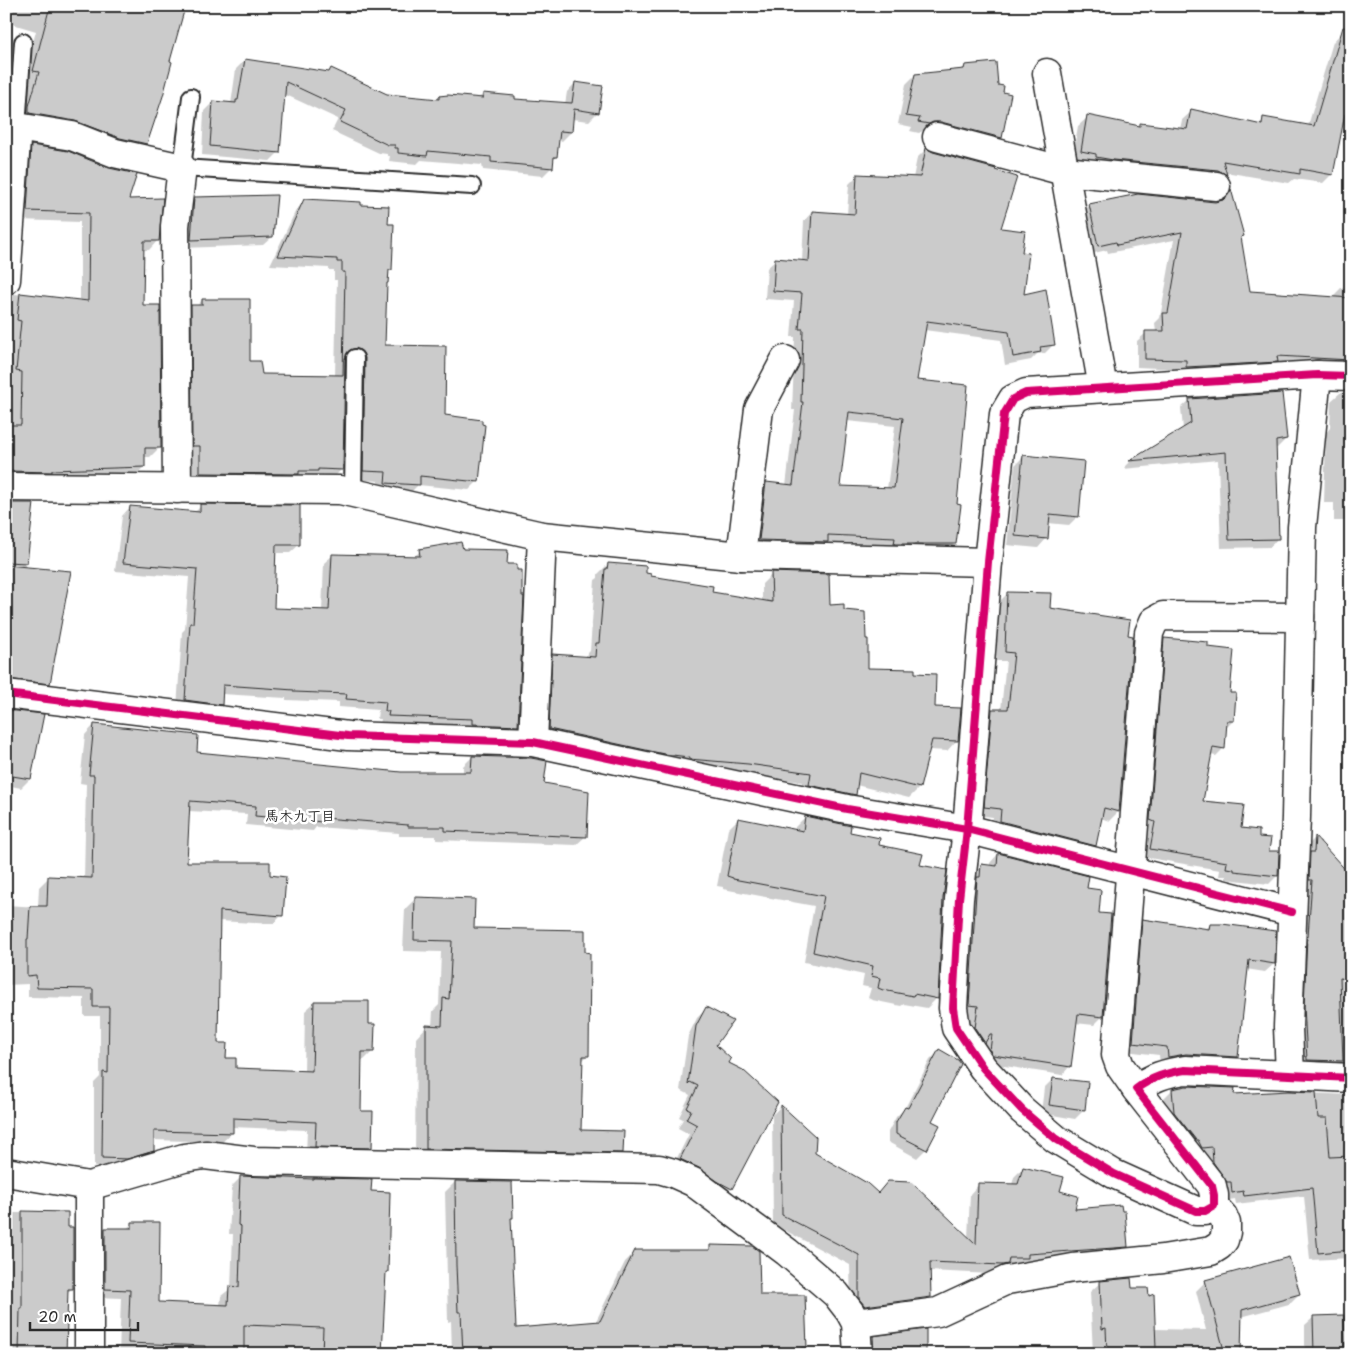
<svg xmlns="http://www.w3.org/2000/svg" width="1357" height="1360" viewBox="0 0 1357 1360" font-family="'Shantell Sans','Klee One',sans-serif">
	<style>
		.shadow { fill: #0003; fill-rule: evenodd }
		.building { fill: #cbcbcb; stroke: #2b2b2b; fill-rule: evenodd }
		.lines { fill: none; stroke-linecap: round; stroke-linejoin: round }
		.service-casing { stroke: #2b2b2b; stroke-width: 20 }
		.minor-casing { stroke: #2b2b2b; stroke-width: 31 }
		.service { stroke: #fff; stroke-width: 16 }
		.minor { stroke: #fff; stroke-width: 28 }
		.cycleway-casing { stroke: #fff; stroke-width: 11 }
		.cycleway { stroke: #d6006c; stroke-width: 8 }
		.labels { text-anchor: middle; stroke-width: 5; stroke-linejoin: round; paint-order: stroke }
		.neighbourhood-label { font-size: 14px; font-weight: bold; fill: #2b2b2b; stroke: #fff }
	</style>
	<rect width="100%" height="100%" fill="#fff"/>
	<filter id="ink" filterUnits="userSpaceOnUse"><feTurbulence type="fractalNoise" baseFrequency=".02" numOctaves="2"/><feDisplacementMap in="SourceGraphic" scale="10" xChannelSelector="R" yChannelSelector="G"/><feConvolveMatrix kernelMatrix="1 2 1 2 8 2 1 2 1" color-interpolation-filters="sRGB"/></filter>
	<g filter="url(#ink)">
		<!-- shadow -->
		<g class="shadow">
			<polygon points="6,6 129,6 146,143 135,154 18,123 20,91 36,31 6,22"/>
			<polygon points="1342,32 1351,35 1351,127 1341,125 1332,174 1323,183 1294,179 1289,183 1225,172 1226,175 1217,184 1072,160 1078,126 1088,117 1139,127 1141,125 1180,129 1182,120 1192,111 1257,126 1264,119 1308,126 1333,42"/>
			<polygon points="245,60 327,73 331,69 386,95 437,100 440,97 478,99 483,94 514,100 565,104 567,92 575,83 598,112 589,121 572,119 571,132 562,141 558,140 556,157 552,161 551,168 543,176 483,170 482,165 421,160 417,164 389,161 390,156 387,156 387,154 379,153 332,131 338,119 284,94 279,152 270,161 202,155 204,111 213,102 231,104 236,69"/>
			<polygon points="965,66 1001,138 992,146 932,130 924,130 919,133 910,131 912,127 898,124 906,84 915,75 961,71"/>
			<polygon points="32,147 127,200 158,240 149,250 142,250 142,307 160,447 150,457 144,457 144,467 134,476 6,480 6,296 15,294 80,301 80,222 18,220 22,156"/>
			<path d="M926 149 1021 253 1022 295 1054 344 1045 353 1037 354 1031 360 1005 365 1001 340 924 330 916 381 956 505 955 543 946 552H886L887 546 826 543 819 551 751 548 758 492 766 483 786 486 795 410H792L795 337H791L794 301 765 299 767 268 776 260 802 261 804 221 812 212 847 215 849 184 858 175 913 178 917 158ZM847 421 895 426 887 489 839 487Z"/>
			<polygon points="1230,192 1243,236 1240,238 1249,292 1332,297 1341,288 1349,289 1351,287 1351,372 1178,376 1178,369 1137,367 1137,341 1146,333 1156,333 1155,323 1160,318 1174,240 1108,253 1107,250 1090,254 1081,214 1090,205 1215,203 1222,201"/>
			<polygon points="195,198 272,237 263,245 183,248 186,207"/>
			<polygon points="305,201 360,206 387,225 391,269 387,273 384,347 444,416 478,481 469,490 418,485 410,493 377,492 378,481 355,479 355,361 346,356 344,357 342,469 333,478 192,481 192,454 184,454 183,315 192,307 196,307 202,300 249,363 260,375 335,376 337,280 334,280 334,270 329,270 329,268 270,265 296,210"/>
			<polygon points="1340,393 1351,393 1351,521 1334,521 1334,503 1324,503 1326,433 1330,428 1331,401"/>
			<polygon points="1190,400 1286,439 1277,448 1275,448 1278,538 1270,547 1221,548 1218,460 1123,469 1130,462 1183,429 1181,408"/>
			<polygon points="1023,457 1078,516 1069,525 1048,523 1046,539 1038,548 1007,545 1015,465"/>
			<polygon points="6,504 32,504 25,568 48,683 39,693 6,689"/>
			<polygon points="201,506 299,545 290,553 274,553 273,609 322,611 324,563 333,555 414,557 420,551 461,551 506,565 517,725 508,734 380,724 381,719 377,719 378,710 339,707 339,702 286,700 286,698 222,694 221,704 212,713 177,708 182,632 185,629 189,577 115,571 122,516 130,507 194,513"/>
			<polygon points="608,564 710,593 762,602 762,584 772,574 829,606 843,611 867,669 934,708 957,740 947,751 929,750 919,788 909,798 856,785 854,794 844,804 800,795 802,782 737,773 540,739 543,666 553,656 586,657 586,655 590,651 595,580 598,578 598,574"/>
			<polygon points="1008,593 1049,609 1126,636 1132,637 1118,812 1109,821 1101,818 1095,845 1086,854 991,830 993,817 976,815 984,719 993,710 1001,710 1006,661 996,661 999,602"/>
			<polygon points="1165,640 1206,648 1229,694 1233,721 1225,729 1224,748 1216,756 1210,755 1202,802 1268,852 1277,876 1269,884 1226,879 1226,876 1219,876 1220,870 1143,857 1148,830 1143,828 1157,648"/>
			<polygon points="6,711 30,779 21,788 6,785"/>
			<polygon points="94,725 196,753 401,773 463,773 463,766 472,757 543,784 586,836 576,845 436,840 436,836 399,836 399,833 316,827 313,831 246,825 247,814 188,811 185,863 268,877 282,915 273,924 219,921 217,1044 225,1059 235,1069 304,1072 305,1011 315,1002 368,1025 373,1051 364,1060 361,1060 360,1112 371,1147 362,1156 306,1155 307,1130 232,1127 232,1133 222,1142 153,1140 152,1150 143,1160 117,1167 94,1167 94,1083 100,1077 100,1016 84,1016 84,998 28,997 28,984 6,985 6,905 38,907 39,887 48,878 84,879 86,784 80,783 85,735"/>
			<polygon points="805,817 849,834 919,866 942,898 937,998 927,1008 904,1004 901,1006 872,1000 868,998 871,988 862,986 864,975 804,962 814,906 723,889 723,887 717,886 728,829 738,819 795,830 795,827"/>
			<polygon points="1315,838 1351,878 1351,1073 1298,1068 1307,846"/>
			<polygon points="998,854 1085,890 1098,914 1102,1017 1094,1025 1075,1023 1070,1066 1062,1075 985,1063 982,1059 985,1041 976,1050 967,1036 970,1015 961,1013 974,874 982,866 990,867 990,863"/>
			<polygon points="416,898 473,929 588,1055 581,1062 580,1131 622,1152 611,1163 415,1159 416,1038 427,1026 432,1027 433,1011 439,1005 441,952 403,951 405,909"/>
			<polygon points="1143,920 1205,930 1210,925 1274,964 1265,972 1246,969 1237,1056 1228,1065 1160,1065 1159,1055 1125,1051 1134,929"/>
			<polygon points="706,1009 714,1045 727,1064 731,1188 723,1197 672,1168 689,1134 678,1128 683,1119 679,1117 690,1095 680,1090 688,1036 697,1018"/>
			<polygon points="939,1051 926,1149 917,1158 888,1142 888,1132 896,1117 905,1108 930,1060"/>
			<polygon points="1053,1079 1084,1110 1075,1119 1041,1113 1044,1088"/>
			<polygon points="1172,1090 1233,1095 1288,1092 1351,1095 1351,1258 1310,1260 1304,1196 1236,1204 1235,1199 1224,1201 1166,1121 1164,1098"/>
			<polygon points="781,1106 815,1137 814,1154 877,1194 968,1238 970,1194 979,1184 1012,1185 1014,1177 1023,1168 1059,1192 1073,1210 1127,1246 1117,1256 1022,1263 1017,1267 1004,1267 998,1273 992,1274 929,1271 930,1297 921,1306 855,1315 851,1308 850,1265 773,1224 772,1115"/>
			<polygon points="241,1177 370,1192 387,1271 385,1273 381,1354 119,1354 121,1298 96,1297 96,1238 105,1229 126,1229 133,1223 157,1303 220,1306 221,1296 231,1288 233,1234 229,1234 232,1186"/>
			<polygon points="455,1182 512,1217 510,1220 515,1329 595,1323 625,1262 635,1252 707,1251 711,1247 758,1296 804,1296 806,1354 452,1354 451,1321 448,1322 445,1192"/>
			<polygon points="6,1213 67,1213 72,1288 67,1294 65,1354 9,1354 9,1347 6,1346"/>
			<polygon points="1206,1281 1299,1294 1289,1304 1241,1317 1240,1354 1093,1354 1090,1292 1101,1282 1130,1289 1154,1329 1206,1330 1196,1291"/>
			<polygon points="1314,1317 1351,1317 1351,1354 1305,1354 1305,1325"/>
			<polygon points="874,1338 925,1354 863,1354 863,1348"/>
		</g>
		<!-- building -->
		<g class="building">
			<polygon points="50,6 168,6 184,11 170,61 172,62 163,96 147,144 120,138 75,121 29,113 29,106 39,72 33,71"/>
			<polygon points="1343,27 1351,28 1351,116 1345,114 1333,175 1300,169 1300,174 1223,161 1227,175 1218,170 1113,160 1096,157 1096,154 1081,151 1087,115 1140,126 1140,123 1187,129 1191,109 1262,125 1263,117 1314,126"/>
			<polygon points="245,59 329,72 331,68 387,94 439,99 439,96 448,95 483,98 483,93 515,96 515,99 572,103 575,82 603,86 599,113 574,109 572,132 560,131 557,157 554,157 553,168 491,162 491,157 428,151 427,156 398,153 398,148 395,148 395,145 388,145 340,122 346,110 286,82 280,153 210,146 213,101 236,103 236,100 238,100"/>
			<polygon points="996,62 998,85 1004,86 1003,92 1011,94 1002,138 941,122 933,122 929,124 918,122 920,118 906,116 915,74 964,69 965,65"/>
			<polygon points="31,145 68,151 109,168 137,174 129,199 163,198 159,241 144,241 143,305 160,305 161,448 145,448 145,467 52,470 52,472 9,471 11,425 21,425 22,372 16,371 21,321 17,320 20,293 88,301 89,213 27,211"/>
			<path d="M926 148 933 152 996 169 995 170 1017 177 1001 228 1025 231 1022 252 1029 253 1024 294 1046 289 1055 345 1040 347 1041 352 1013 357 1009 332 927 321 917 380 968 385 957 504 961 505 956 544H894L895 538 828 535V542L759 540 766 482 793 485 803 402H801L803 329H799L802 293 773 291 775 258 809 261 812 211 855 214 857 174 920 177ZM849 412 903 418 894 488 840 486Z"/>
			<polygon points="1231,189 1244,236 1241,237 1250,291 1351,298 1351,360 1277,356 1278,362 1186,367 1186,360 1145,359 1145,331 1164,331 1163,313 1168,313 1182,232 1117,245 1116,242 1098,246 1089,204 1138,194 1215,202 1223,200 1228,195"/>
			<polygon points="277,195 273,237 191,240 194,197"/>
			<polygon points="304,199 361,202 361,205 389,206 388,224 394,224 392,270 389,270 388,283 387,283 385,345 446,346 445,415 482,420 482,424 485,425 479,482 420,476 420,485 385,483 386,472 363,471 365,358 363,353 356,348 350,350 345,358 343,470 318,469 318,471 299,471 299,474 200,473 200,446 192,446 191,305 202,305 202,299 250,299 250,361 260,361 262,374 343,375 345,272 342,272 342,262 337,262 337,259 278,256"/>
			<polygon points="1282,393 1287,439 1276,441 1279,539 1229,540 1226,452 1129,461 1191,423 1189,399"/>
			<polygon points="1023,455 1084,461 1079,517 1050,514 1048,539 1015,536"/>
			<polygon points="7,503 34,503 27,563 6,562"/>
			<polygon points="200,504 300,505 300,545 276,545 274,608 329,610 332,554 420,556 419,549 461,542 463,549 508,550 507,564 517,564 517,570 522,570 522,596 524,596 518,726 473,724 473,719 388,716 389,711 385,711 386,702 346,699 347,694 294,692 294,690 223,685 222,705 185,700 190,623 193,623 197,569 123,563 130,506 200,512"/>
			<polygon points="608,563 646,566 646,573 651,574 651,576 713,586 712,592 772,602 771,572 829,574 830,605 844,604 844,610 865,612 866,639 868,639 868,668 915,669 915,673 936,674 935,707 961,708 958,741 932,740 920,788 859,773 856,795 809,785 811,773 748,764 689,759 689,757 664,754 549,729 552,654 595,657 596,643 599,643 605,569 607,569"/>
			<polygon points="6,565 71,571 50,684 6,679"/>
			<polygon points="1007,592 1051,593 1050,608 1130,620 1128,635 1133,636 1119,812 1104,808 1096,846 1000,821 1001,809 984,807 992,709 1008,709 1014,653 1005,652"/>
			<polygon points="1164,638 1208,642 1208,647 1234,650 1230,693 1236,693 1234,721 1227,721 1225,749 1213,747 1203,801 1244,805 1241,828 1259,830 1259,837 1271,838 1269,851 1279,851 1278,876 1234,871 1234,869 1226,868 1227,862 1150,849 1155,822 1150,820"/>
			<polygon points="6,710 44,714 31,779 6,775"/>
			<polygon points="94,724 198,735 197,752 401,772 471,772 472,756 531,758 547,761 544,783 589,791 587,837 445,831 445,827 408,827 408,825 324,818 323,822 255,816 256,806 190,801 187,862 270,862 270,875 286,877 283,916 220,911 218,1043 227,1043 226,1058 236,1058 236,1068 312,1071 314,1001 369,1001 369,1024 375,1024 374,1052 362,1052 361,1111 373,1111 372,1148 315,1147 316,1122 233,1118 233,1133 154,1131 154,1151 127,1159 102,1158 103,1072 108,1073 109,1007 93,1007 93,989 37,988 36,975 27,976 27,939 28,939 30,906 47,906 48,876 92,878 94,775 89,775"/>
			<polygon points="805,816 851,826 850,832 880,838 879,845 923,854 920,865 947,870 943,898 938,999 914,994 913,996 883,990 878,988 880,978 871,976 873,966 813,952 824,896 733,879 733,878 727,876 738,818 803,831"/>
			<polygon points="1315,836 1351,876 1351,885 1345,884 1345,888 1351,889 1351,976 1347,975 1347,979 1340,978 1343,1061 1307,1060 1304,1006 1307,936 1308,936 1312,880 1309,880 1310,852 1314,852"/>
			<polygon points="998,853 1089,876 1087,888 1101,890 1099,913 1111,914 1103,1017 1078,1014 1071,1067 993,1055 990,1051 992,1034 990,1034 985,1043 975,1028 978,1006 969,1005 977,877 980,877 981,864 997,866"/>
			<polygon points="415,897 475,899 474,928 585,930 585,952 590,953 589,1056 583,1056 581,1130 624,1131 623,1153 426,1149 426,1025 442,1026 443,998 449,999 452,941 414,940"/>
			<polygon points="1142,919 1209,929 1210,924 1222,924 1276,931 1275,964 1249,960 1238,1057 1186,1054 1168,1057 1167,1047 1133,1043"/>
			<polygon points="706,1007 733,1021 716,1045 731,1059 729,1063 743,1070 778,1102 732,1189 717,1181 699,1168 680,1159 697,1125 686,1119 691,1110 687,1108 698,1086 690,1082 688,1084 696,1026"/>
			<polygon points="939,1049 958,1060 961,1064 932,1121 940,1125 927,1150 896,1134 896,1122 905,1107 908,1108"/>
			<polygon points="1053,1078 1088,1082 1085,1110 1049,1105"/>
			<polygon points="1186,1086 1235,1088 1234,1094 1288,1091 1316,1092 1318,1118 1327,1118 1330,1157 1351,1156 1351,1250 1318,1253 1312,1188 1244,1196 1243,1191 1232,1193 1231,1182 1227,1182 1213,1162 1212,1147 1202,1148 1198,1140 1196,1140 1174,1112 1172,1089"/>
			<polygon points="781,1105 816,1137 815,1153 867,1183 878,1193 888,1181 911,1182 976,1244 978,1183 1018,1184 1023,1167 1064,1177 1060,1191 1078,1196 1075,1209 1121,1205 1122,1211 1125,1211 1128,1247 1028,1254 1028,1258 1009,1258 1008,1264 1002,1265 930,1262 931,1297 865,1306 859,1299 859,1255 782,1215"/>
			<polygon points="240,1176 313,1179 313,1178 372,1179 371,1191 390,1192 388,1272 386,1272 382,1354 322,1354 323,1328 244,1325 244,1354 205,1354 205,1346 128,1343 130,1290 105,1289 105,1228 132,1228 132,1222 160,1222 159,1302 228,1305 229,1286 239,1287 241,1226 238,1225"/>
			<polygon points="455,1181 512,1182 513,1218 511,1218 516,1328 600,1321 635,1250 710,1250 710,1245 752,1246 759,1251 760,1295 805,1295 807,1348 801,1348 802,1354 463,1354 461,1312 458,1312 456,1265"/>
			<polygon points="22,1211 68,1212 68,1227 73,1227 73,1289 68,1289 66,1354 19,1354 20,1308 22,1308"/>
			<polygon points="1289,1257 1300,1294 1242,1310 1241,1354 1225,1354 1205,1280"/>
			<polygon points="1131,1278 1132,1288 1148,1288 1149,1296 1154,1294 1156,1349 1107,1351 1106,1328 1102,1329 1100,1281"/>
			<polygon points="1344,1315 1345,1354 1314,1354 1313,1316"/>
			<polygon points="926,1329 926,1354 874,1354 873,1336"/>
		</g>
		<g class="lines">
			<!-- service casing -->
			<g class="service-casing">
				<g id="service">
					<polyline points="191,97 182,168 472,186"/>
					<polyline points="17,127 23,42"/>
					<polyline points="353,493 355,358"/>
				</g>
			</g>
			<!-- minor casing -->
			<g class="minor-casing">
				<g id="minor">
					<polyline points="1047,73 1103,388"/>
					<polyline points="937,137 1064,171 1216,186"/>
					<polyline points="6,280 17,127 72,136 115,153 182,168 175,226 177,489"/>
					<path d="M1351 376 1317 375 1026 393 1013 399 1004 414 988 562 967 829 959 899 953 1008 956 1028 983 1068 1022 1110 1056 1139 1114 1174 1196 1211H1205L1214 1206V1195L1212 1186 1136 1089C1152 1077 1166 1073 1185 1070L1351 1078"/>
					<polyline points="6,487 340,490 542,536 741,556 988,562"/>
					<polyline points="741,556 759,409 785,360"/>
					<polyline points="6,694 348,736 533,742 847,809 967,829 1292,912"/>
					<polyline points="533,742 542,536"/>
					<polyline points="1290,1075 1288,1027 1296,817 1302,527 1317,375"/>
					<polyline points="1136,1089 1120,1066 1116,1055 1149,633 1154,621 1163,616 1300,617"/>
					<polyline points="6,1172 89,1186 184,1158 205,1155 253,1161 659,1169 673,1173 693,1182 787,1252 836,1294 850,1312 856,1323 858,1354"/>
					<polyline points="856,1323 938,1312 1007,1280 1073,1268 1163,1259 1211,1251 1219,1246 1224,1240 1226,1232 1226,1223 1223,1216 1214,1206"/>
					<polyline points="89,1354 89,1186"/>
				</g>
			</g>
			<!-- service -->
			<use href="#service" class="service"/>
			<!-- minor -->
			<use href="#minor" class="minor"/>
			<!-- cycleway casing -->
			<g class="cycleway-casing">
				<g id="cycleway">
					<path d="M1351 376 1317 375 1026 393 1013 399 1004 414 988 562 967 829 959 899 953 1008 956 1028 983 1068 1022 1110 1056 1139 1114 1174 1196 1211H1205L1214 1206V1195L1212 1186 1136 1089C1152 1077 1166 1073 1185 1070L1351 1078"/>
					<polyline points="6,694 348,736 533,742 847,809 967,829 1292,912"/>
				</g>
			</g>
			<!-- cycleway -->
			<use href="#cycleway" class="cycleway"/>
		</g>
	</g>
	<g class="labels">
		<!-- neighbourhood labels -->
		<g class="neighbourhood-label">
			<text x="300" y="821">馬木九丁目</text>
		</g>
	</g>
	<!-- margin -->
	<rect width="1357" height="1360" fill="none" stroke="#fff" stroke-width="25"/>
	<rect x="12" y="12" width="1332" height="1335" fill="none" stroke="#2b2b2b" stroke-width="2" filter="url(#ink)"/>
	<!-- scale -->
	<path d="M30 1322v8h108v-8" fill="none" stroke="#2b2b2b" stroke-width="2.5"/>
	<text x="38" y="1322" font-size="15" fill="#2b2b2b" stroke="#ffffff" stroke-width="4" paint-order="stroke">20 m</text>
</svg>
